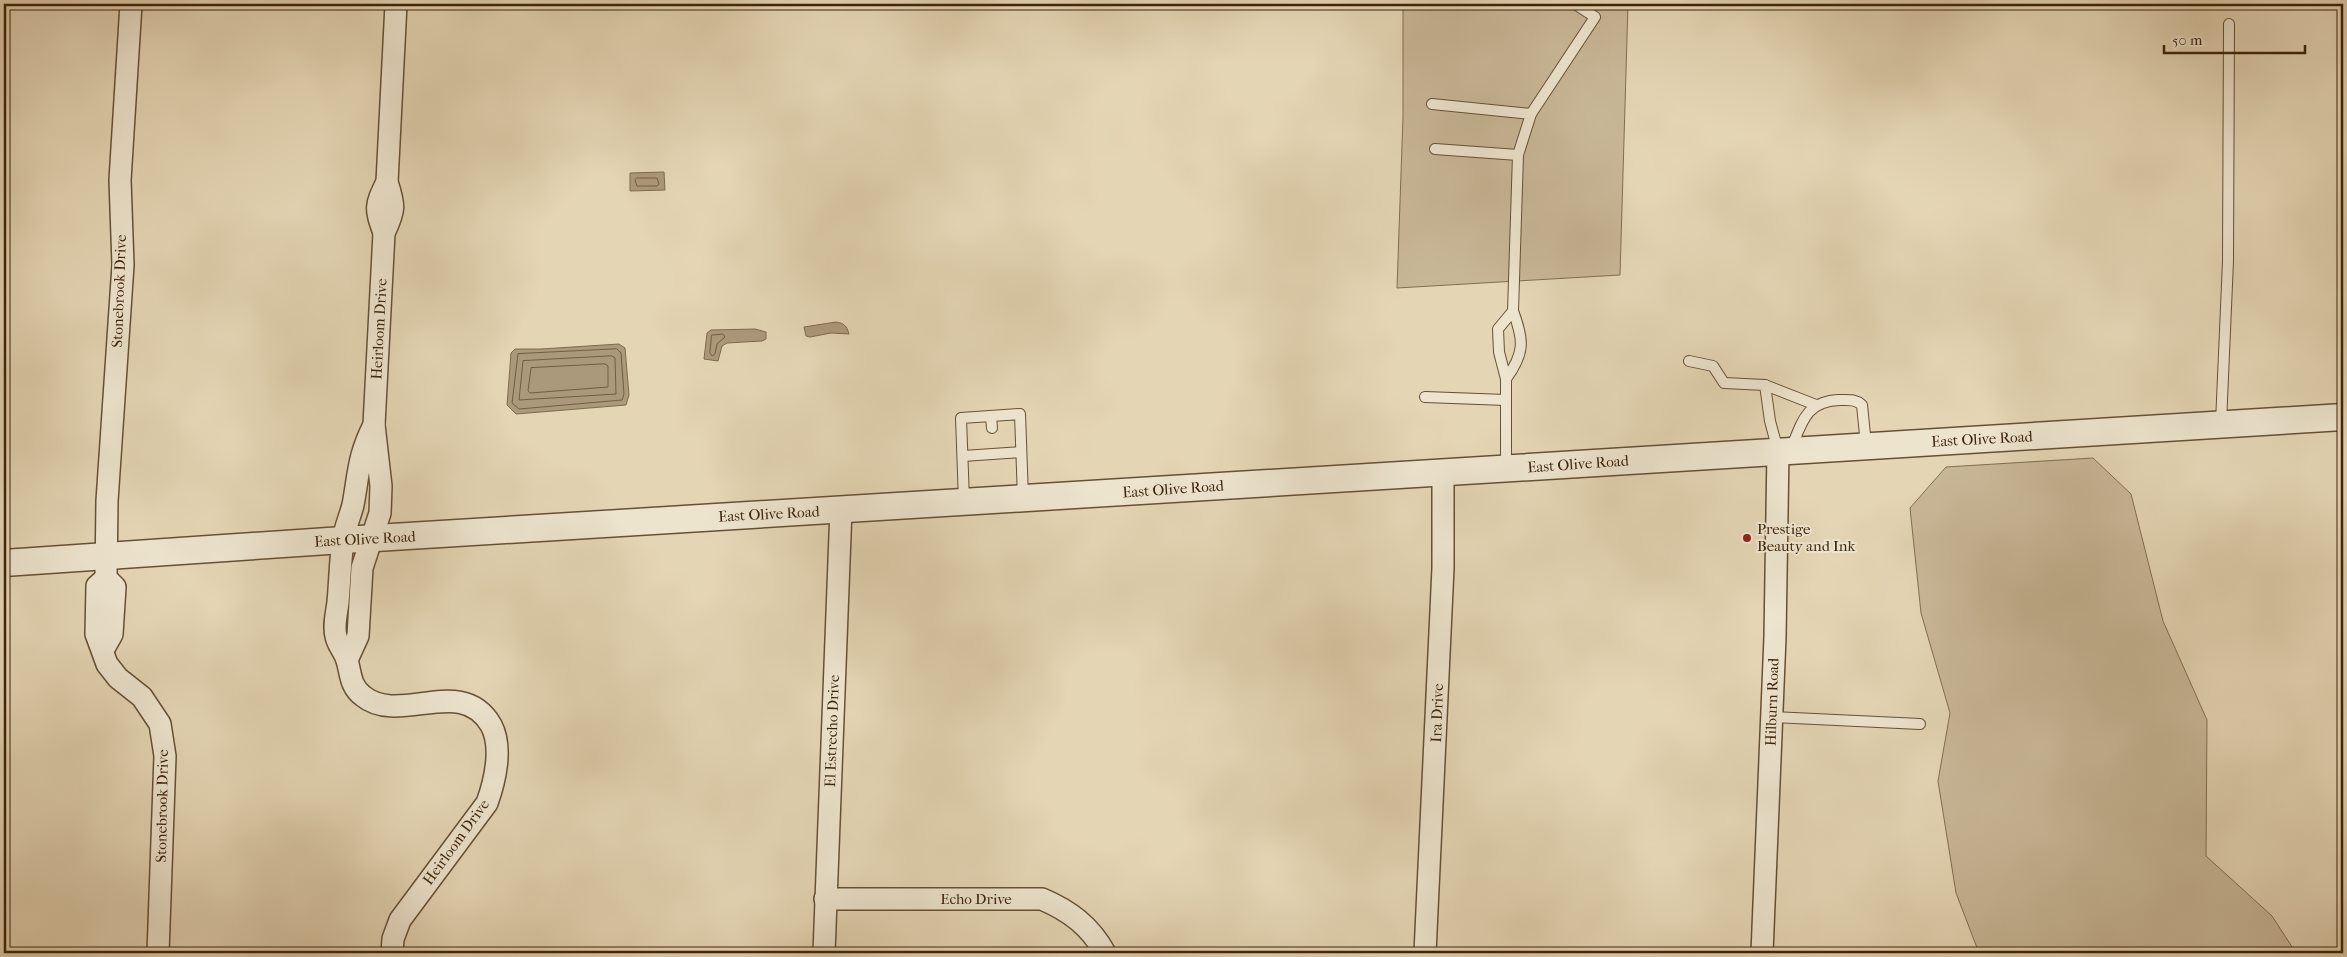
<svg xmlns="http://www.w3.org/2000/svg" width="2347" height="957" viewBox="0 0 2347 957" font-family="'IM FELL French Canon',serif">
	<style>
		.green { fill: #c8b797; stroke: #826e51 }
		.water { fill: #ab997b; stroke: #7f6a4e }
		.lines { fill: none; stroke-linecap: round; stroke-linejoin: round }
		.shore { stroke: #745e43; stroke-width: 1 }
		.service-casing { stroke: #675035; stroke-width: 12 }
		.minor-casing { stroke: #675035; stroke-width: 24 }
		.tertiary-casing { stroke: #675035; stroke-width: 29 }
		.service { stroke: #ede4ce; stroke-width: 10 }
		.minor { stroke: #ede4ce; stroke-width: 21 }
		.tertiary { stroke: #ede4ce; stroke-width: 26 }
		.poi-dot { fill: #8f2418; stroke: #ede4ce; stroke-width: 2 }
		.labels { text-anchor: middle; stroke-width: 4; stroke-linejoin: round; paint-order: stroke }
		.street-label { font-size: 15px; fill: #3d240b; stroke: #ede4ce }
		.poi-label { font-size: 15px; fill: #3d240b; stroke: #ede4ce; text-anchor: start }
	</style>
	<rect width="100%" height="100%" fill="#e4d5b4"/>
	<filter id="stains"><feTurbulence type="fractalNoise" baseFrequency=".004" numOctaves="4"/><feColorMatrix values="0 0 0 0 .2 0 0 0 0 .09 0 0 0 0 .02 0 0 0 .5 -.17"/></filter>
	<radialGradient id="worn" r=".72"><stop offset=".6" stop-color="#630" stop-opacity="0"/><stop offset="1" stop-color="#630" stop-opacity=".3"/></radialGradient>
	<!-- green -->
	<g class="green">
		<polygon points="1403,4 1628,4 1620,275 1397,288 1403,117"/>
		<polygon points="2093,458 2131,494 2163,621 2207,720 2206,856 2272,916 2296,953 1979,953 1956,893 1938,781 1950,713 1921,613 1910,508 1946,467"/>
	</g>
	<!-- water -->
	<g class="water">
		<polygon points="664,172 665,190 630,191 630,173"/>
		<path d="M836 322C844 323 847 326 849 334L831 333 810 337 806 336 804 327Z"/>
		<polygon points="755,329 766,332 766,339 762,341 727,343 722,346 718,361 704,359 707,333 711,330"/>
		<polygon points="619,344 625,348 629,395 626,405 516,414 507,405 511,353 515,349 541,349"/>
	</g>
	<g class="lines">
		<!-- shore -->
		<g class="shore">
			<polygon points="637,178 657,178 659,184 657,186 637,186 635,180"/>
			<polygon points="712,335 723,334 725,337 717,344 715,354 712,356 710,353"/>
			<polygon points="617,349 621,353 624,394 622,400 519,409 512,403 518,354"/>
			<polygon points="612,356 615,358 616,394 519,400 523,361"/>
			<polygon points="605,364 608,366 608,387 530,393 528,391 531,368"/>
		</g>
		<!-- service casing -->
		<g class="service-casing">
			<g id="service">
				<polyline points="1432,104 1531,114"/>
				<polyline points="1435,149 1518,155"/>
				<polyline points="1689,361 1713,366 1724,383 1765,385 1770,421 1778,451"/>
				<path d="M1506 379C1525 353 1524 340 1513 311L1518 155 1531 114 1595 17 1575 4"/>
				<polyline points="1765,385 1816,405"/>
				<polyline points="1425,397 1506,400"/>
				<polyline points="991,417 992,428"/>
				<polyline points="2221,423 2228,261 2229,24"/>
				<path d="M1791 449C1802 422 1806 401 1840 400 1849 400 1855 399 1862 405L1866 445"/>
				<polyline points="963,456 1021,452"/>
				<polyline points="1506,467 1506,379 1499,352 1498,329 1513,311"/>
				<polyline points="964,501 961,418 1020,414 1023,498"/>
				<polyline points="1772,717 1920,724"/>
			</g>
		</g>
		<!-- minor casing -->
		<g class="minor-casing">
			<g id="minor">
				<path d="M384 233C395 210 395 206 387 182L396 4"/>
				<path d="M374 425C358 456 359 473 353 505 350 517 344 529 343 542 340 561 340 582 338 602 337 612 333 626 336 636 337 644 344 651 347 660 351 674 350 686 363 696 400 726 461 674 491 725 503 747 495 781 487 803L400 920 393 939 392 953"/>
				<polyline points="106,578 97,586 96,634 107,664 118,678 142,697 160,724 165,756 158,953"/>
				<polyline points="103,650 112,634 115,587 106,578 107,501 123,265 120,180 131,4"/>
				<path d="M347 660 358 636 362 568 380 513 381 486 374 425 384 233C375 208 375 206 387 182"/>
				<path d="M825 899H1042C1070 911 1090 926 1105 953"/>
				<polyline points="824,953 841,509"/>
				<polyline points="1425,953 1443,568 1443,472"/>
				<polyline points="1762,953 1775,637 1778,451"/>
			</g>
		</g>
		<!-- tertiary casing -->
		<g class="tertiary-casing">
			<polyline id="tertiary" points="4,563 343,540 2343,417"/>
		</g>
		<!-- service -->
		<use href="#service" class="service"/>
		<!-- minor -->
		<use href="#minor" class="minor"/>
		<!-- tertiary -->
		<use href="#tertiary" class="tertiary"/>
	</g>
	<!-- markers -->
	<circle class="poi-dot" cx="1747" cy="538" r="5"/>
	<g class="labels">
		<!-- street labels -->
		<g class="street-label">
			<text transform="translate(119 291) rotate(-88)" y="5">Stonebrook Drive</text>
			<text transform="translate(379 329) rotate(-87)" y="5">Heirloom Drive</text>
			<text transform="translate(1982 439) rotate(-3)" y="5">East Olive Road</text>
			<text transform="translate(1578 464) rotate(-4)" y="5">East Olive Road</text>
			<text transform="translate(1173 489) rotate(-4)" y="5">East Olive Road</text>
			<text transform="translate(769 514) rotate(-3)" y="5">East Olive Road</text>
			<text transform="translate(365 539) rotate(-3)" y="5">East Olive Road</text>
			<text transform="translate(1772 702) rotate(-88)" y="5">Hilburn Road</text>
			<text transform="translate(1437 713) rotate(-88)" y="5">Ira Drive</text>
			<text transform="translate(832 731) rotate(-88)" y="5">El Estrecho Drive</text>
			<text transform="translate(162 806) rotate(-89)" y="5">Stonebrook Drive</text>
			<text transform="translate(456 842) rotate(-54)" y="5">Heirloom Drive</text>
			<text x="976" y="904">Echo Drive</text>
		</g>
		<!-- poi labels -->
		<g class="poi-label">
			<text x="1757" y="534">Prestige<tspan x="1757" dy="17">Beauty and Ink</tspan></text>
		</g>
	</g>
	<!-- margin -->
	<rect width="2347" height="957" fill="none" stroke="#e4d5b4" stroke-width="20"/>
	<rect x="5" y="5" width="2337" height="947" fill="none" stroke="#3d240b" stroke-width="2.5"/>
	<rect x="10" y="10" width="2327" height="937" fill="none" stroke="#3d240b"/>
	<!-- scale -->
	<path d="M2164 45v8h141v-8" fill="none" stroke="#3d240b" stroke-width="2.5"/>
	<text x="2172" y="45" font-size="15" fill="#3d240b" stroke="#ede4ce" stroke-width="4" paint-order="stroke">50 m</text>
	<rect width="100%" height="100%" filter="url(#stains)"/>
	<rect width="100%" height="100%" fill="url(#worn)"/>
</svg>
